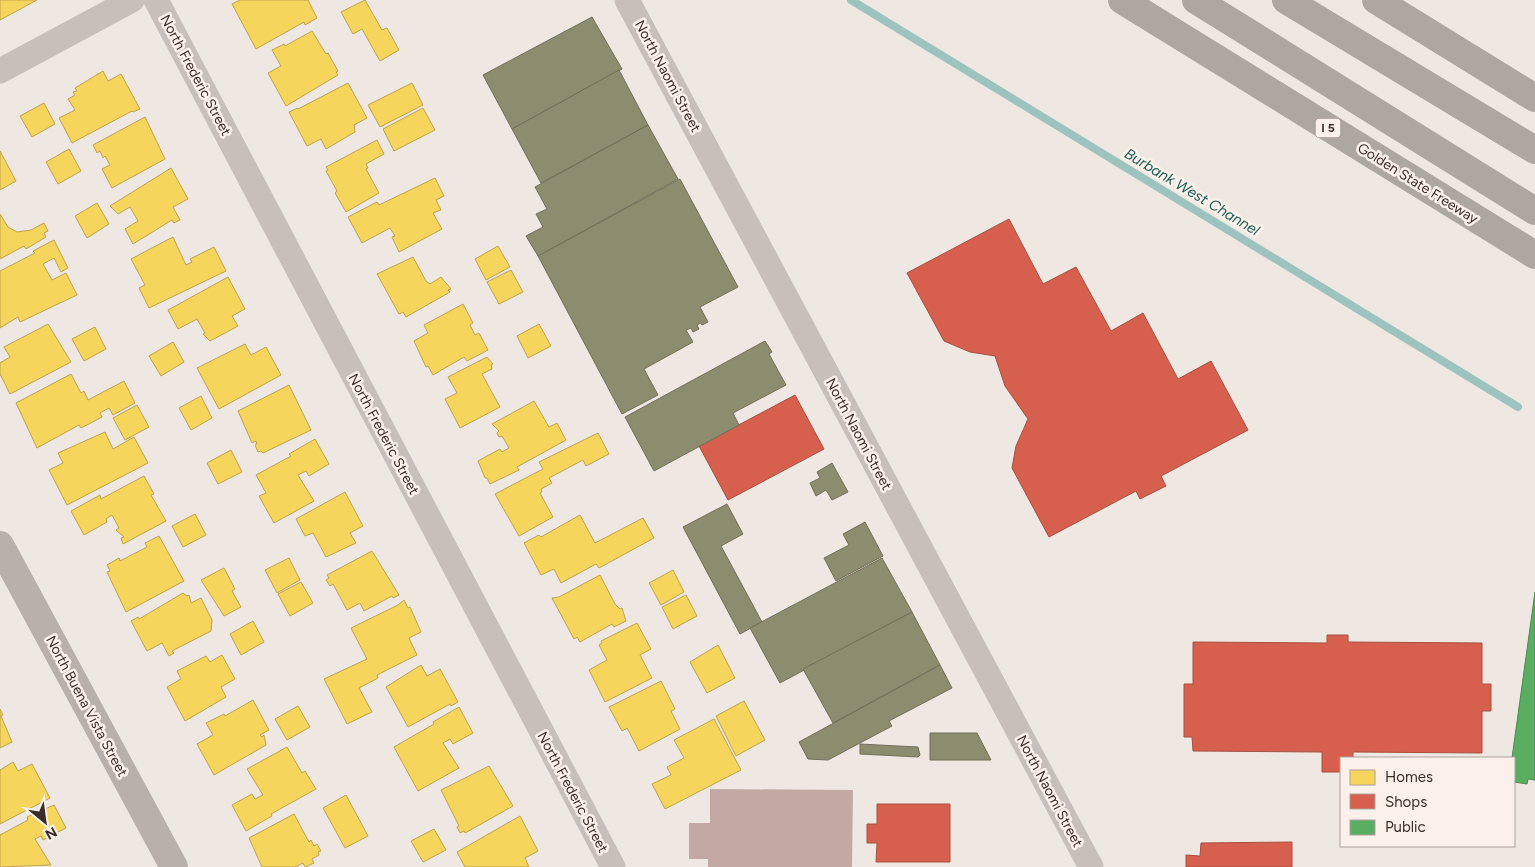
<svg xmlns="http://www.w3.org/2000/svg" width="1535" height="867" viewBox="0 0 1535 867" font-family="Figtree,sans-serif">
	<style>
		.homes { fill: #f6d55c; stroke: #bea24d }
		.shops { fill: #d6604d; stroke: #a75042 }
		.public { fill: #5aae61; stroke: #508750 }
		.industry { fill: #8c8c6e; stroke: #736f59 }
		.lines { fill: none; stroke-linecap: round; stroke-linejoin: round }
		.stream { stroke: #9dc3be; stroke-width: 8 }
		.building { fill: #c4a8a3 }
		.minor { stroke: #c8bfbb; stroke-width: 25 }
		.secondary { stroke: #b9afab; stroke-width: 28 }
		.motorway { stroke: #aea6a1; stroke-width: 28 }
		.labels { text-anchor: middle; stroke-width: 5; stroke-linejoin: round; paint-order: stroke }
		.shield { fill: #fbf1ea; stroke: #746763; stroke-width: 1 }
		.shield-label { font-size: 12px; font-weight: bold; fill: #3a2c29 }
		.street-label { font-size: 14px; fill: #3a2c29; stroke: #fbf1ea }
		.water-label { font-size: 15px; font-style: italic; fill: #1b5e5a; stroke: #fbf1ea }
	</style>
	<rect width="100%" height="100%" fill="#efe7e2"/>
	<!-- homes -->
	<g class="homes">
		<polygon points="0,0 37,0 0,20"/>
		<polygon points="240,0 308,0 317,18 305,25 304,22 256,49 232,4"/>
		<polygon points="365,0 382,30 387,28 399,50 380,61 362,29 353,34 341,12"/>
		<polygon points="312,31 326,54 328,53 338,71 336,72 338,75 286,106 268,73 281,66 272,50 284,44 285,46"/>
		<polygon points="103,71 108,81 121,74 140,109 133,112 132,111 72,143 59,118 75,110 68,99 75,95 73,92 77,91 75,88"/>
		<polygon points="348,83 367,118 354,125 355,132 326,149 321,139 307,146 289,112 298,108 298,109"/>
		<polygon points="412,83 423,105 380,127 368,105"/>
		<polygon points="44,103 55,124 32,137 20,116"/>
		<polygon points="423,108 435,130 394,151 383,129"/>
		<polygon points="145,117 165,159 112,188 102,169 110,165 105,156 103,158 100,151 97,153 93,145"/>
		<polygon points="377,140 384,154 366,164 368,168 366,169 379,193 346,212 335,193 337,191 326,171 328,170 326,167"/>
		<polygon points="69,149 81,171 58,184 46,162"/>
		<polygon points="0,151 16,181 0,190"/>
		<polygon points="171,168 188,199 173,207 180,220 174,223 172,220 133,244 125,229 138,221 130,207 118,214 110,206"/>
		<polygon points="435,178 444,196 436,200 441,210 433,213 442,229 399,252 392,237 395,236 390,228 362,243 348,217 377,202 379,205"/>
		<polygon points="97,203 109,224 87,238 75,216"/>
		<polygon points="0,214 8,227 17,232 31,230 44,223 48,231 44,233 46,237 26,249 24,246 0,259"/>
		<polygon points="173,237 186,265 192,262 190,259 214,247 226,271 149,308 139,288 145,285 131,259"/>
		<polygon points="54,240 68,268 61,272 54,258 43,264 52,280 66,273 77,295 20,322 18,317 0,328 0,271 35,253 33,251"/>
		<polygon points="498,246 510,267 486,280 475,259"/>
		<polygon points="413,257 426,281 430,284 441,277 451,289 448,290 450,292 406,317 403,312 399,314 377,274"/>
		<polygon points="511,270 523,292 499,304 487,282"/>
		<polygon points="228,277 245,309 232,316 238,326 210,341 203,334 205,333 197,319 178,329 168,310"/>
		<polygon points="463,304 473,323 470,325 475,335 479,333 488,350 467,361 464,357 433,375 428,366 426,367 414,341 428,333 424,325"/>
		<polygon points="48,324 71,362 10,394 0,374 0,363 10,357 4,347"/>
		<polygon points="539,324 551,346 528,358 517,336"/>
		<polygon points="95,327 106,349 84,361 72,339"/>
		<polygon points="173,342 184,362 161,376 149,356"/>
		<polygon points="245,344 251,355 266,347 281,375 219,409 197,368"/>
		<polygon points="487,357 493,364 491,365 492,369 482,374 500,407 460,428 445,399 457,393 448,377"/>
		<polygon points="71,374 81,393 84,391 88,400 124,381 135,403 113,415 109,408 100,413 102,417 81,428 79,425 37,448 16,403"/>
		<polygon points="289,385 311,430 263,453 261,451 258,452 255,445 257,444 256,441 252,443 238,411"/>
		<polygon points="201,396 212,418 191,430 179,408"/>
		<polygon points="534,401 549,427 557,423 566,440 517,467 519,470 490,484 487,478 485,478 478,461 500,449 502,452 509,448 502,436 499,437 497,433 499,431 492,424"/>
		<polygon points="137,405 149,427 125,440 113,418"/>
		<polygon points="105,432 113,449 134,437 148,463 67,505 49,470 63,463 58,453"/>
		<polygon points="598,433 609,454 586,466 583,460 549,478 552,483 541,489 542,492 540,493 553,517 519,536 495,494 543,469 539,462"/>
		<polygon points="315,439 329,464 309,476 306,471 298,475 314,501 274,523 259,496 266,493 256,475 291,456 289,454"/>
		<polygon points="231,450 242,472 218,484 207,463"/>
		<polygon points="144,476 154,494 151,495 166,521 123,544 121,538 124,537 116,530 119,528 112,515 106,519 107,522 84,535 71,511 100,495 101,499"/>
		<polygon points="345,492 363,526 350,533 356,543 326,557 313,533 305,536 296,519"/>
		<polygon points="195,514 206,535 183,547 172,526"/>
		<polygon points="580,515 595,543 643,518 654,538 599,568 596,564 561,583 554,569 541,575 524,543 539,535 541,537"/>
		<polygon points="159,536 184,581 126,612 107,572 110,571 107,565 119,558 120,561 147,547 145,543"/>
		<polygon points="372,551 399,595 393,598 392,596 364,611 360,603 347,610 333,584 330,586 326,580 329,578 327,575"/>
		<polygon points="289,558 300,580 277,593 265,570"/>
		<polygon points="224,568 235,589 232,591 241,607 224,616 201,580"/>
		<polygon points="673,570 684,592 661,605 649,583"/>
		<polygon points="600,575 615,604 620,609 622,608 626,621 614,627 612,624 580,642 577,637 574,639 552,598 559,597"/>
		<polygon points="301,582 313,603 290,616 278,594"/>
		<polygon points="183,593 187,596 189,595 191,603 201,598 212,620 211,631 172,651 174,653 169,656 162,643 147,651 131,621 138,617 139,619"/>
		<polygon points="686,595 697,616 673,629 662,607"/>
		<polygon points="404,600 408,608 410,607 421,632 409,638 417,655 377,675 378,678 359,688 372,712 347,724 324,679 367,659 351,628 398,605"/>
		<polygon points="253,621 264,642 241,655 230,634"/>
		<polygon points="637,623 651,649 640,655 652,678 605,702 589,670 607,660 599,645 602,643 601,641"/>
		<polygon points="718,645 735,678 707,693 690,662"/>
		<polygon points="222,655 235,679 221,687 226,697 185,721 167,687 181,679 177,671 206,656 210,662"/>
		<polygon points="421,665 427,676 440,669 458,702 451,706 450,704 408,727 386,687"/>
		<polygon points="661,681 675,709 671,711 680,729 639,751 627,728 622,731 609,707"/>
		<polygon points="253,700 269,730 260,735 262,737 264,735 266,745 214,775 197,744 213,735 206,723 224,714 225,716"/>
		<polygon points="744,701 765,740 736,756 716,716"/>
		<polygon points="298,706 310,727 287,740 275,719"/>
		<polygon points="459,707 473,733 453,744 450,739 443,743 459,768 418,791 394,747 434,724 433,722"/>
		<polygon points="0,709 3,715 1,716 12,742 0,748"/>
		<polygon points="714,719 741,770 665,809 652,784 671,775 667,767 684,758 674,740"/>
		<polygon points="287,747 302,773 305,771 316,789 271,814 272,816 246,831 232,805 252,794 255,799 263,795 247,769"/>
		<polygon points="13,762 18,771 32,764 50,798 0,824 0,770"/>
		<polygon points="489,766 513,806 465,833 464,831 460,833 457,827 459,826 441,790"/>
		<polygon points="346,795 368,836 345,848 323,808"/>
		<polygon points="54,805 66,828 43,840 41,836 35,839 51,865 0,867 0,835 28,820 27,817"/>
		<polygon points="294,814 309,842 311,840 314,846 317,844 321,851 318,852 319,855 312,859 314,863 305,867 303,863 295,867 262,867 249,838"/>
		<polygon points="520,816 538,851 525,858 529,867 465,867 457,852"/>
		<polygon points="434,829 446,850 423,862 411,841"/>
	</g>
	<!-- shops -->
	<g class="shops">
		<polygon points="1009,219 1043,284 1076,267 1111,331 1143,313 1178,379 1211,361 1248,430 1161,476 1166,486 1140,499 1136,491 1049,537 1012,468 1016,446 1028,419 1005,386 995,356 970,352 944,341 907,273"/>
		<polygon points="795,395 824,449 728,500 699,446"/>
		<polygon points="1327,635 1348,635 1348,642 1482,643 1482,684 1491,684 1491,711 1482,711 1482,753 1353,752 1353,758 1341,758 1341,772 1322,772 1322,752 1193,751 1192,737 1184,737 1184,684 1193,684 1193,642 1327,643"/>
		<polygon points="877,804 950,804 950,862 876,862 877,843 867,843 867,824 877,824"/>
		<polygon points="1292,842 1292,867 1186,867 1186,855 1200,856 1201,843"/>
	</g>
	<!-- public -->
	<polygon class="public" points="1535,592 1535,780 1528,779 1527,784 1514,782 1514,758 1512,758"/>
	<!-- industry -->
	<g class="industry">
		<polygon points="592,17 622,69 512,129 483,75"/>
		<polygon points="619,70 648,125 541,183 512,129"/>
		<polygon points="648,125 678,179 538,256 526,236 543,227 536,214 547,209 535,187"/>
		<polygon points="680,179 738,287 700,307 708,322 702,325 701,323 697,325 699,329 693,332 691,328 686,330 693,342 644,369 658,395 622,414 538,256"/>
		<polygon points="765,341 772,352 769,354 786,385 733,413 739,425 654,471 625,417"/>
		<polygon points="832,463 848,492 832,500 826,490 816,496 810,483 820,478 817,472"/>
		<polygon points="727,504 743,534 721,546 762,622 740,634 683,527"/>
		<polygon points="865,522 883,556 836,581 824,558 849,545 843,534"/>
		<polygon points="882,558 912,612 780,683 750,628"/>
		<polygon points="912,612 940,665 833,723 803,669"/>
		<polygon points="940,665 952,688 889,721 892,726 828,760 808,759 799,742"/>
		<polygon points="930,733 977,733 991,760 930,760"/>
		<polygon points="860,744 918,747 920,755 918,757 860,754"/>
	</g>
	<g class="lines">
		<!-- stream -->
		<polyline class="stream" points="851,0 1518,407"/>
	</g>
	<!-- building -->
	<polygon class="building" points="710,789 853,790 852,867 708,867 708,859 689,859 689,823 710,823"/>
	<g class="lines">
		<!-- minor -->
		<g class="minor">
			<polyline points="156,0 613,867"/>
			<polyline points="627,0 1091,867"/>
			<polyline points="0,71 132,0"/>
		</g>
		<!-- secondary -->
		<polyline class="secondary" points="0,545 174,867"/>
		<!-- motorway -->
		<g class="motorway">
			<polyline points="1122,0 1535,255"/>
			<polyline points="1196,0 1535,211"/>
			<polyline points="1286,0 1535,150"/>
			<polyline points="1376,0 1535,98"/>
		</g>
	</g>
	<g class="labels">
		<!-- shield labels -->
		<rect class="shield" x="1315.5" y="118.5" width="25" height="19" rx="4"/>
		<g class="shield-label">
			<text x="1328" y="132">I 5</text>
		</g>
		<!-- street labels -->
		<g class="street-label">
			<text transform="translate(196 75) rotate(62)" y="5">North Frederic Street</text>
			<text transform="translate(668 76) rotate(62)" y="5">North Naomi Street</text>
			<text transform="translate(1418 183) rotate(32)" y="5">Golden State Freeway</text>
			<text transform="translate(384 434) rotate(62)" y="5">North Frederic Street</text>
			<text transform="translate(859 434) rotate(62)" y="5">North Naomi Street</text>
			<text transform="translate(87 706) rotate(62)" y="5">North Buena Vista Street</text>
			<text transform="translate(1050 791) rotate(62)" y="5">North Naomi Street</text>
			<text transform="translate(573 792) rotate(62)" y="5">North Frederic Street</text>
		</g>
		<!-- water labels -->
		<g class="water-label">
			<text transform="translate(1192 192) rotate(31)" y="5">Burbank West Channel</text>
		</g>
	</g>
	<!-- legend -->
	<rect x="1340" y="757" width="175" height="90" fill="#fbf1ea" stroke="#aea29d"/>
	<rect x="1350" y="770" width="25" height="15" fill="#f6d55c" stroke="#aea29d"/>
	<text x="1385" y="782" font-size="15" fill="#3a2c29">Homes</text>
	<rect x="1350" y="794" width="25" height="15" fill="#d6604d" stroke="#aea29d"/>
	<text x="1385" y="807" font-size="15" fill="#3a2c29">Shops</text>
	<rect x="1350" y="820" width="25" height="15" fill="#5aae61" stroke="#aea29d"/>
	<text x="1385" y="832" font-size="15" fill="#3a2c29">Public</text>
	<!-- north arrow -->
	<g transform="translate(45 822) rotate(151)" stroke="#fbf1ea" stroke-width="4" paint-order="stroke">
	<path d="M0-4L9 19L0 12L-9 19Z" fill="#3a2c29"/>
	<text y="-8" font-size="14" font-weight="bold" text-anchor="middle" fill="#3a2c29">N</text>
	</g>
</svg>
